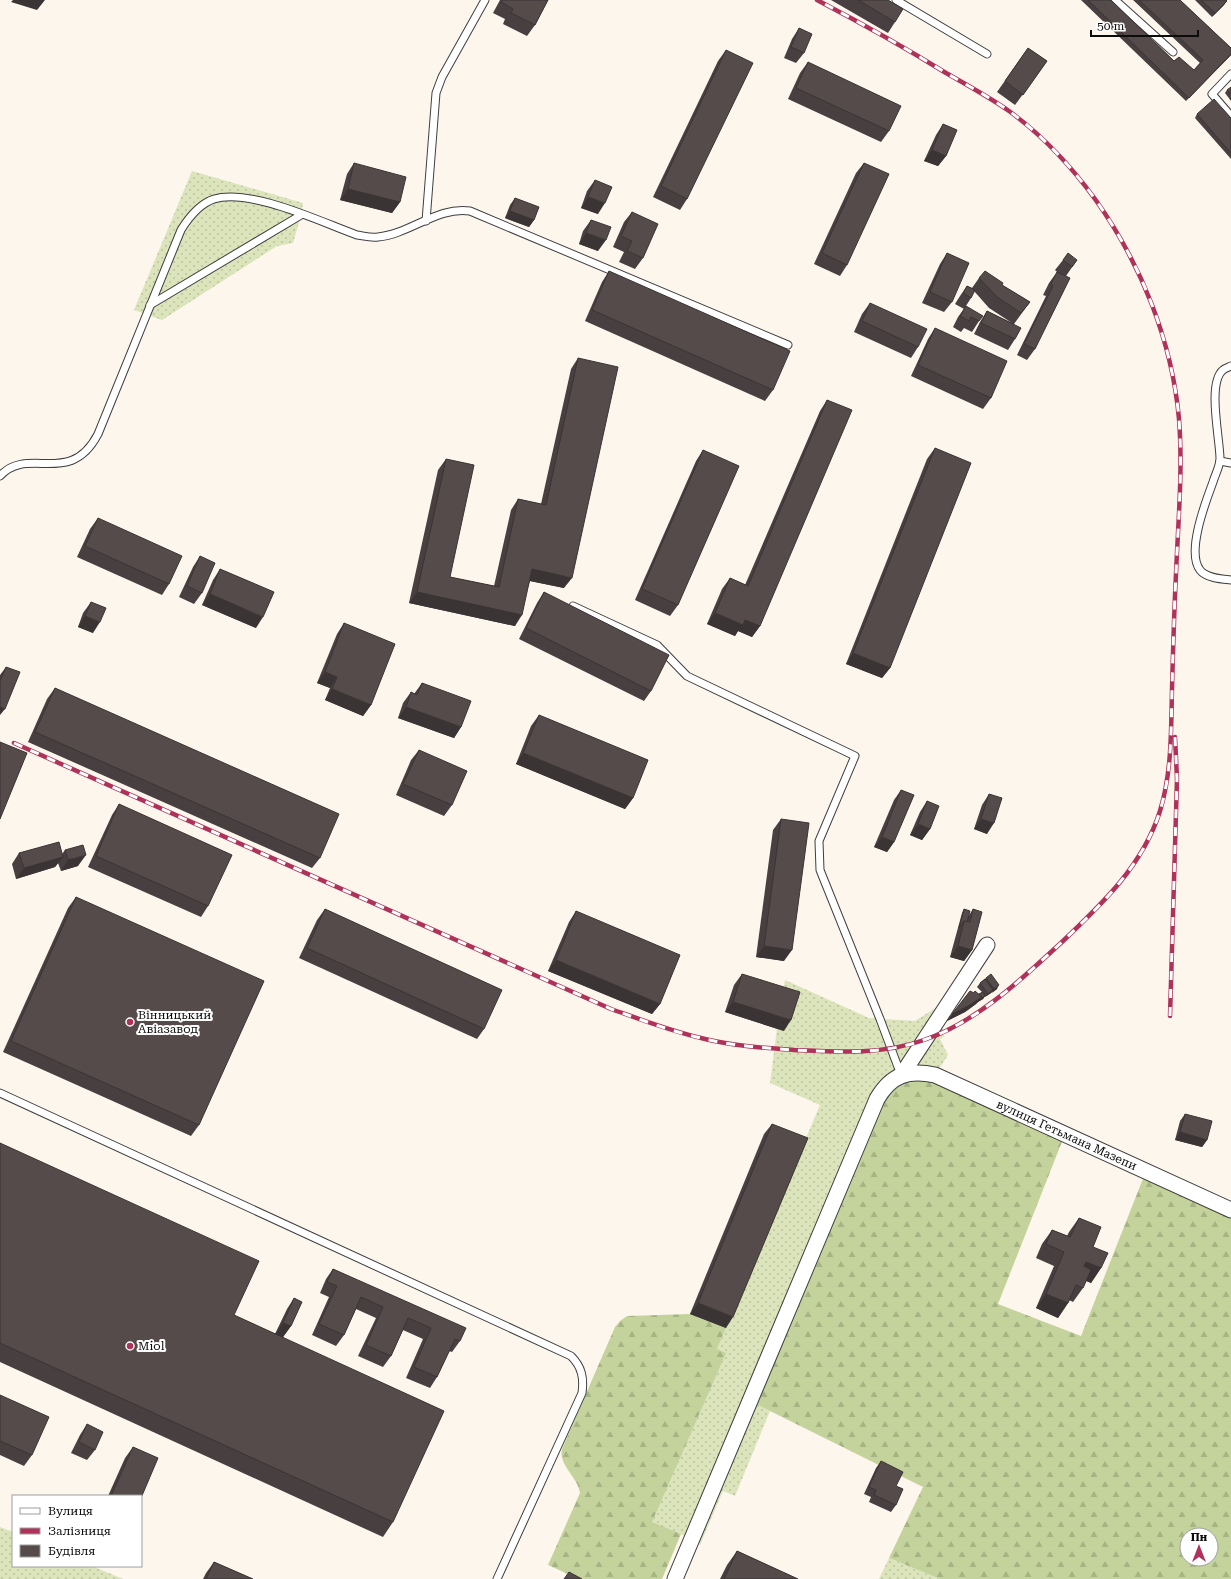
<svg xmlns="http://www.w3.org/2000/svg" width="1231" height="1579" viewBox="0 0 1231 1579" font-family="'Roboto Serif',serif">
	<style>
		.grass { fill: url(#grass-dots) }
		.forest { fill: url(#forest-firs); fill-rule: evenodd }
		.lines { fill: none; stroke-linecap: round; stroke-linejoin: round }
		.lane-casing { stroke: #3f3f3f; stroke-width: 9 }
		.street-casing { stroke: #3f3f3f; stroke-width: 17 }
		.lane { stroke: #fff; stroke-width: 7 }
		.street { stroke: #fff; stroke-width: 15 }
		.rail-casing { stroke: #ae3259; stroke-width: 4.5 }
		.rail { stroke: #fff; stroke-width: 3; stroke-dasharray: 9; stroke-linecap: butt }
		.wall { fill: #484040 }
		.shaded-wall { fill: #3b3434 }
		.building { fill: #544b4a; stroke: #3b3434 }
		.poi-dot { fill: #ae3259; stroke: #fff; stroke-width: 1.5 }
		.labels { text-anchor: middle; stroke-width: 4; stroke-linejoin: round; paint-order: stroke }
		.poi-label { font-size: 12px; fill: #0c0c0c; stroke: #fff; text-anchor: start }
		.street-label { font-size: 12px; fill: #0c0c0c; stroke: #fff }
	</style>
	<defs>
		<pattern id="grass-dots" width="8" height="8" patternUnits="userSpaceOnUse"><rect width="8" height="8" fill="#dbe4ba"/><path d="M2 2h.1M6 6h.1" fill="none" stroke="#bbc29f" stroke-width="1.8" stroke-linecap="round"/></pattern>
		<pattern id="forest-firs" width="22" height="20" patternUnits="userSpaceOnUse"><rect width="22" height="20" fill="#c3d39b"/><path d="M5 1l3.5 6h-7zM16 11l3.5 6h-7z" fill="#a6b484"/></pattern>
	</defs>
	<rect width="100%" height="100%" fill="#fdf6ed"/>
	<!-- grass -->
	<g class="grass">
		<polygon points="192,171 303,203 301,215 293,243 277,246 162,320 134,310"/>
		<polygon points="785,980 869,1018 915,1021 937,1007 949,1018 942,1026 944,1036 940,1039 948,1055 935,1075 750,1401 770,1411 735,1496 723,1491 700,1545 681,1534 651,1522 725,1353 717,1349 820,1105 770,1083 777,1029 784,1031 782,1000"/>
		<polygon points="0,1527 13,1532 13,1566 92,1566 123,1579 0,1579"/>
		<polygon points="889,1558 940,1579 879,1579"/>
	</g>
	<!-- forest -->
	<g class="forest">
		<path d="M917 1072 1065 1134 998 1304 1081 1336 1146 1171 1231 1210V1579H940L889 1558 923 1487 750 1401 877 1099ZM1187 1535H1211V1559H1187Z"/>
		<path d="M690 1314 726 1328 717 1349 726 1353 652 1522 681 1534 662 1579H579L548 1565 580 1493C578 1477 558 1465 562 1449L615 1327 620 1321 627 1316Z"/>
	</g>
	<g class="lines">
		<!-- lane casing -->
		<g class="lane-casing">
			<g id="lane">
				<polyline points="896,0 987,54"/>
				<polyline points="1115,0 1173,52"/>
				<polyline points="1231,74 1212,94 1231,116"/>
				<polyline points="426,221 436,93 442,77 485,0"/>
				<polyline points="150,305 301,215"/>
				<path d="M1231 366C1229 367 1225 368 1223 370 1207 383 1220 439 1220 459 1220 466 1215 475 1213 482 1206 501 1186 552 1200 570 1206 578 1221 579 1231 580"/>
				<polyline points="1220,461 1231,463"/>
				<path d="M0 476C28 445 70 488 98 434L181 230C189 217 199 204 214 199 250 188 321 222 357 235 364 236 371 238 378 237 410 234 438 206 470 211L788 345"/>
				<polyline points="573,606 657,645 687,676 855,756 819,841 820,870 880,1019 901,1075"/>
				<path d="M0 1093 571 1356C582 1367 584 1378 582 1393L497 1579"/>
			</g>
		</g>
		<!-- street casing -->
		<g class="street-casing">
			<g id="street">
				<polyline points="901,1076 987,945"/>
				<path id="s1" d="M675 1579 877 1099C891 1075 908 1069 935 1075L1231 1210"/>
			</g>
		</g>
		<!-- lane -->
		<use href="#lane" class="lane"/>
		<!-- street -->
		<use href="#street" class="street"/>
		<!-- rail casing -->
		<g class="rail-casing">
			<g id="rail">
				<path d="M14 743 611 1009C642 1020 673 1032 705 1039 734 1046 765 1048 794 1050 838 1052 882 1055 924 1040 977 1022 1023 978 1063 941 1103 903 1143 865 1160 811 1172 772 1171 730 1172 689 1173 651 1174 613 1176 574 1178 523 1183 470 1179 419 1172 340 1140 262 1095 199 1071 166 1042 135 1009 111 989 97 967 85 946 73 904 47 861 23 817 0"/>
				<polyline points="1170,1016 1177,779 1175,737"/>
			</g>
		</g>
		<!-- rail -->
		<use href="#rail" class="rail"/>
	</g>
	<!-- wall -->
	<g class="wall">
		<polygon points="500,0 548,0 535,25 527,36 503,24 505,19 493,13"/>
		<polygon points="831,0 888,0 895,22 888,33"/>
		<polygon points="1081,0 1111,0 1174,61 1194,70 1200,63 1133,0 1180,0 1231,48 1231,55 1186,101"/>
		<polygon points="1195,0 1226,0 1224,5 1212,17"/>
		<polygon points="799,28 804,53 796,63 784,58 792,39"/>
		<polygon points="1028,48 1047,61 1015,105 997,92"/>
		<polygon points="726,50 687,199 680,210 653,197 718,61"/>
		<polygon points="808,62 889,131 881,142 788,99 800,73"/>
		<polygon points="1231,87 1231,101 1225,93 1227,90"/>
		<polygon points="1197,114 1231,118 1231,159 1195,118"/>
		<polygon points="943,124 946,156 938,166 924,161 936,135"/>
		<polygon points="354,163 400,202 392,213 340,200 347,174"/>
		<polygon points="864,163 847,265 840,276 814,264 856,173"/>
		<polygon points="595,180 598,214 581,208 587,191"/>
		<polygon points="515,198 534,220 529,227 505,218 510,205"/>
		<polygon points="632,212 643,258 635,269 619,262 624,252 613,247 624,222"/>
		<polygon points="591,220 598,251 579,244 583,231"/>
		<polygon points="947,253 952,302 944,312 922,303 940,264"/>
		<polygon points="1063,260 1077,260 1066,276 1035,349 1027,360 1017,355 1046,296 1043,295 1049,283 1057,272 1055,270"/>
		<polygon points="609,271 773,390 765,401 585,321 602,282"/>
		<polygon points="979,278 1002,285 1030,302 1014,324 1015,339 1008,350 974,334 980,322 987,311 1012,323 989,308 974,291 971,298 964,309 955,304 960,296 967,286 972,288"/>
		<polygon points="870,303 918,347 911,358 854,332 862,314"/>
		<polygon points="966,306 979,321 972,332 964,328 961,332 953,327 958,317"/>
		<polygon points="935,328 991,398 983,409 911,376 928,339"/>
		<polygon points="578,358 564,588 530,581 515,626 409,603 438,470 446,459 450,577 494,586 511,510 518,499 541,504 571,369"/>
		<polygon points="827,400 760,626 752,637 738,631 735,636 707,624 722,589 730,578 745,585 820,411"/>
		<polygon points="935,448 890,668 882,678 846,664 927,459"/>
		<polygon points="703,450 678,605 670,616 635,600 696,461"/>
		<polygon points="98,518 169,584 162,595 77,557 90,529"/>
		<polygon points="200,556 202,593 194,604 179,597 193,567"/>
		<polygon points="220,569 256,628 202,605 213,580"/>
		<polygon points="544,592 651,691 644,701 519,639 537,603"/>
		<polygon points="91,602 93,633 78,627 83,613"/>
		<polygon points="344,623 371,705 363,716 325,700 330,688 317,683 337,634"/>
		<polygon points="6,667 0,715 0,675"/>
		<polygon points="422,683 461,727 454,738 398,718 403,703 411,692 414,694"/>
		<polygon points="55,688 320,858 312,868 28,742 47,699"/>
		<polygon points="539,715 633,798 625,809 516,764 531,726"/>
		<polygon points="419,750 452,805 444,816 396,795 411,760"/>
		<polygon points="901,790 894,842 887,852 874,847 894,800"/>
		<polygon points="989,794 987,834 974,829 982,805"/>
		<polygon points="927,801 930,829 922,840 910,835 920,812"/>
		<polygon points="119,804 208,906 201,917 88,867 112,815"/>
		<polygon points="781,819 784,961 756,957 773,830"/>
		<polygon points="65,850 78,866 61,871 58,863 55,867 16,879 12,864 19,853 62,854"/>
		<polygon points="76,897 199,1125 191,1136 3,1052 68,908"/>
		<polygon points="325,909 484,1029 477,1039 299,958 317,920"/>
		<polygon points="964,909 968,917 973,909 972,950 964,961 950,957 962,913"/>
		<polygon points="576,911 660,1004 652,1014 548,971 569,922"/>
		<polygon points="742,974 784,1031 725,1012 734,985"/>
		<polygon points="986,978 997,989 985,997 985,996 983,999 978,1002 976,1004 965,1012 947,1021 952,1014 974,993 979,994 982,992 977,987 980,983"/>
		<polygon points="1185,1114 1207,1140 1202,1147 1175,1140 1180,1121"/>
		<polygon points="772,1124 726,1328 690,1314 764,1134"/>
		<polygon points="0,1143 234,1315 275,1334 287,1309 294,1298 291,1326 283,1337 393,1522 383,1537 0,1362"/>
		<polygon points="1079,1218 1093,1247 1101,1268 1091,1283 1086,1281 1083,1288 1073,1302 1069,1300 1068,1303 1058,1318 1036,1308 1054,1266 1036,1258 1042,1244 1052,1230 1067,1236 1069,1232"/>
		<polygon points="333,1269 460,1341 452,1352 449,1351 437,1377 430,1388 406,1378 423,1339 403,1330 391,1356 383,1367 358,1356 376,1318 356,1309 344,1335 336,1346 312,1335 329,1297 320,1293 326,1279"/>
		<polygon points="0,1395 32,1455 24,1466 0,1455"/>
		<polygon points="87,1424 95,1450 87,1460 71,1453 80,1435"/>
		<polygon points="133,1447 141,1496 108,1496 125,1458"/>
		<polygon points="881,1461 896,1486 896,1505 891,1512 869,1502 871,1497 864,1494 876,1468"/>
		<polygon points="737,1551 798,1579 720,1579 727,1565"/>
		<polygon points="214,1562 253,1579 203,1579 206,1573"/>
	</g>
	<!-- shaded-wall -->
	<g class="shaded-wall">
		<polygon points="13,0 45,0 37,10 11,2"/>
		<polygon points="1227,1 1224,5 1212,17 1215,13"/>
		<polygon points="1231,54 1231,55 1186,101 1189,98"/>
		<polygon points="932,150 946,156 938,166 924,161"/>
		<polygon points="348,189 400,202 392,213 340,200"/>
		<polygon points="588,197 605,203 598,214 581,208"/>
		<polygon points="510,211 534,220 529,227 505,218"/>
		<polygon points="586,233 606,240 598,251 579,244"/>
		<polygon points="532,569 572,578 564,588 525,580"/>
		<polygon points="417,592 522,615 515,626 409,603"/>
		<polygon points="210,594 263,617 256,628 202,605"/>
		<polygon points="715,613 745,620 760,626 752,637 738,631 735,636 707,624"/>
		<polygon points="85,616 100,622 93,633 78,627"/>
		<polygon points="853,653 890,668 882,678 846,664"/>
		<polygon points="325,672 337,677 330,688 317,683"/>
		<polygon points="332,689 371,705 363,716 325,700"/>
		<polygon points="0,707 5,709 0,715"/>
		<polygon points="406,707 461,727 454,738 398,718"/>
		<polygon points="523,753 633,798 625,809 516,764"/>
		<polygon points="981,819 994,823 987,834 974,829"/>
		<polygon points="918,824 930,829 922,840 910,835"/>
		<polygon points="882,837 894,842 887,852 874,847"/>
		<polygon points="86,855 78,866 61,871 68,860"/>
		<polygon points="63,857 55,867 16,879 24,868"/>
		<polygon points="764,946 792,950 784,961 756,957"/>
		<polygon points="958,946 972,950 964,961 950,957"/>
		<polygon points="556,960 660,1004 652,1014 548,971"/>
		<polygon points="999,985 997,989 992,993 994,989"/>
		<polygon points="993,990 991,993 985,997 988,994"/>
		<polygon points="985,996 983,999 978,1002 976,1004 965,1012 947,1021 952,1014 982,997"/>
		<polygon points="733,1002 791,1020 784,1031 725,1012"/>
		<polygon points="1180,1132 1207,1140 1202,1147 1175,1140"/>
		<polygon points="1086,1262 1101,1268 1091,1283 1076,1276"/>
		<polygon points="1046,1294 1068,1303 1058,1318 1036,1308"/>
		<polygon points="698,1303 733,1317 726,1328 690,1314"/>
		<polygon points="283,1323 291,1326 283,1337 275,1334"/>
	</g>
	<!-- building -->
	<g class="building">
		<polygon points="502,0 548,0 535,25 511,13 513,9 501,2"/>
		<polygon points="858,0 888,0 903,9 895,22"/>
		<polygon points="1088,0 1111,0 1174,61 1179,57 1194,70 1203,60 1139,0 1180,0 1231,48 1231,54 1189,98"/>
		<polygon points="1201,0 1226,0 1227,1 1215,13"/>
		<polygon points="799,28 812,34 804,53 791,47"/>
		<polygon points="1028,48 1047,61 1023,95 1005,81"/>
		<polygon points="726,50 753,63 687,199 661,186"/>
		<polygon points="808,62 901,106 889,131 796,88"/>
		<polygon points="1231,87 1231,94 1227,90"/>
		<polygon points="1214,99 1231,118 1231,153 1197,114"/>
		<polygon points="943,124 957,130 946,156 932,150"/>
		<polygon points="354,163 406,177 400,202 348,189"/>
		<polygon points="864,163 889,174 847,265 822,253"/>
		<polygon points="595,180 612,187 605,203 588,197"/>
		<polygon points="515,198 539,207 534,220 510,211"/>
		<polygon points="632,212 658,224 643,258 627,251 632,241 621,236"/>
		<polygon points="591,220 611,227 606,240 586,233"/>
		<polygon points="947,253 969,263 952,302 930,292"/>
		<polygon points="1068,253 1077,260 1072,267 1063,260"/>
		<polygon points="609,271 790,351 773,390 592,310"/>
		<polygon points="985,271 1003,283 1002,285 1030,302 1021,313 997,297 979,278"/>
		<polygon points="1057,272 1070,278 1035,349 1024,344 1053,286 1051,284"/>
		<polygon points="967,286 975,290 971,298 963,293"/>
		<polygon points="870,303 927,329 918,347 862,321"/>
		<polygon points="966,306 983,316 979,321 971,317 969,321 960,316"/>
		<polygon points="987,311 1021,328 1015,339 981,323"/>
		<polygon points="935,328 1007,361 991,398 918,365"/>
		<polygon points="578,358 618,367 572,578 532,569 522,615 417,592 446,459 474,465 450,577 499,587 518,499 546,505"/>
		<polygon points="827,400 852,410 760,626 745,620 743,625 715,613 730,578 748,586"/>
		<polygon points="935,448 971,463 890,668 853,653"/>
		<polygon points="703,450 739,466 678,605 642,589"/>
		<polygon points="98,518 182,556 169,584 85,546"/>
		<polygon points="200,556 215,563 202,593 187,586"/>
		<polygon points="220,569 274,592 263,617 210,594"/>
		<polygon points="544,592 669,655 651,691 526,628"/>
		<polygon points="91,602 106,608 100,622 85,616"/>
		<polygon points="344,623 395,644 371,705 332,689 337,677 325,672"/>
		<polygon points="6,667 20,672 5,709 0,707 0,681"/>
		<polygon points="422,683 471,701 461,727 406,707 411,692 417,695"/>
		<polygon points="55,688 339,814 320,858 35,732"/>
		<polygon points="539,715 648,760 633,798 523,753"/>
		<polygon points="0,742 27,753 0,819"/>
		<polygon points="419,750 467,771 452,805 403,784"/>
		<polygon points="901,790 914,795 894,842 882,837"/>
		<polygon points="989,794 1002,798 994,823 981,819"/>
		<polygon points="927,801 939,806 930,829 918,824"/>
		<polygon points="119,804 232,855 208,906 96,856"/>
		<polygon points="781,819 809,823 792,950 764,946"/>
		<polygon points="59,842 63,857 24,868 19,853"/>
		<polygon points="83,845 86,855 68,860 65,850"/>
		<polygon points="76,897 264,981 199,1125 11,1041"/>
		<polygon points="325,909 502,990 484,1029 307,948"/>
		<polygon points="964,909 970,911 967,922 964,921 959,928"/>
		<polygon points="973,909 982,912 972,950 958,946 964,921 970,922"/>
		<polygon points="576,911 680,955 660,1004 556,960"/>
		<polygon points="742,974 800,992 791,1020 733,1002"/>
		<polygon points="991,974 999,985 994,989 986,978"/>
		<polygon points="985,979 993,990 988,994 980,983"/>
		<polygon points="970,991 974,993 975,991 982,997 970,1005 952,1014"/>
		<polygon points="983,992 985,996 980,999 982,997 979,994"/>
		<polygon points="1185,1114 1212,1121 1207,1140 1180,1132"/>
		<polygon points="772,1124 808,1138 733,1317 698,1303"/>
		<polygon points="0,1143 259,1261 234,1315 444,1411 393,1522 0,1343"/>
		<polygon points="1079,1218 1101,1227 1093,1247 1108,1253 1101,1268 1086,1262 1084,1266 1091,1270 1083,1288 1076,1285 1068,1303 1046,1294 1064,1252 1046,1244 1052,1230 1070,1237"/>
		<polygon points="333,1269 466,1328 460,1341 455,1339 437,1377 414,1367 431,1328 408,1318 391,1356 366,1345 383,1307 361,1297 344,1335 319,1324 337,1286 327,1282"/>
		<polygon points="294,1298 302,1302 291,1326 283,1323"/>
		<polygon points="0,1395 49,1417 32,1455 0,1441"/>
		<polygon points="87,1424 103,1432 95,1450 79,1442"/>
		<polygon points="133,1447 158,1458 141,1498 141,1496 111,1496"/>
		<polygon points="881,1461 903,1472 896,1486 903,1489 896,1505 874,1495 876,1490 869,1487"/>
		<polygon points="737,1551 798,1579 724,1579"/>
		<polygon points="214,1562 253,1579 206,1579"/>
		<polygon points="569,1572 582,1579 564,1579"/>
	</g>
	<!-- markers -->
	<g class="poi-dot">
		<circle cx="130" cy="1022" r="4"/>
		<circle cx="130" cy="1346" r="4"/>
	</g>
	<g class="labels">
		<!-- poi labels -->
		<g class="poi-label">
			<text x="138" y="1019">Вінницький<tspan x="138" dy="14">Авіазавод</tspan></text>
			<text x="138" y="1350">Miol</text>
		</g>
		<!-- street labels -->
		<g class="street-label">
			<text dy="4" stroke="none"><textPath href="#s1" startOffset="734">вулиця Гетьмана Мазепи</textPath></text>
		</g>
	</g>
	<!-- legend -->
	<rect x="12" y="1495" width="130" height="72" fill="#ffffff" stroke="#9e9e9e"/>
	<rect x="20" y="1508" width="20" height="6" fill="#ffffff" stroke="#9e9e9e"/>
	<text x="48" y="1515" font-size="12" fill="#0c0c0c">Вулиця</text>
	<rect x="20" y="1528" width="20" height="6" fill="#ae3259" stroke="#9e9e9e"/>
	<text x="48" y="1535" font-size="12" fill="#0c0c0c">Залізниця</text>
	<rect x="20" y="1545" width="20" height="12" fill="#544b4a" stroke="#9e9e9e"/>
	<text x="48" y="1555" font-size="12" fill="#0c0c0c">Будівля</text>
	<!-- north arrow -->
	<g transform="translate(1199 1547)"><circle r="19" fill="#ffffff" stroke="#9e9e9e"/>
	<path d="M0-3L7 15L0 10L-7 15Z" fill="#ae3259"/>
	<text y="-6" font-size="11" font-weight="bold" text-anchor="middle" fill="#0c0c0c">Пн</text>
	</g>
	<!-- scale -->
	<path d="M1091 30v6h107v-6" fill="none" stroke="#0c0c0c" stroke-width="2"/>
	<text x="1097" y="30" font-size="12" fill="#0c0c0c" stroke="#ffffff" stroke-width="3" paint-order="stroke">50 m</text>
</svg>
